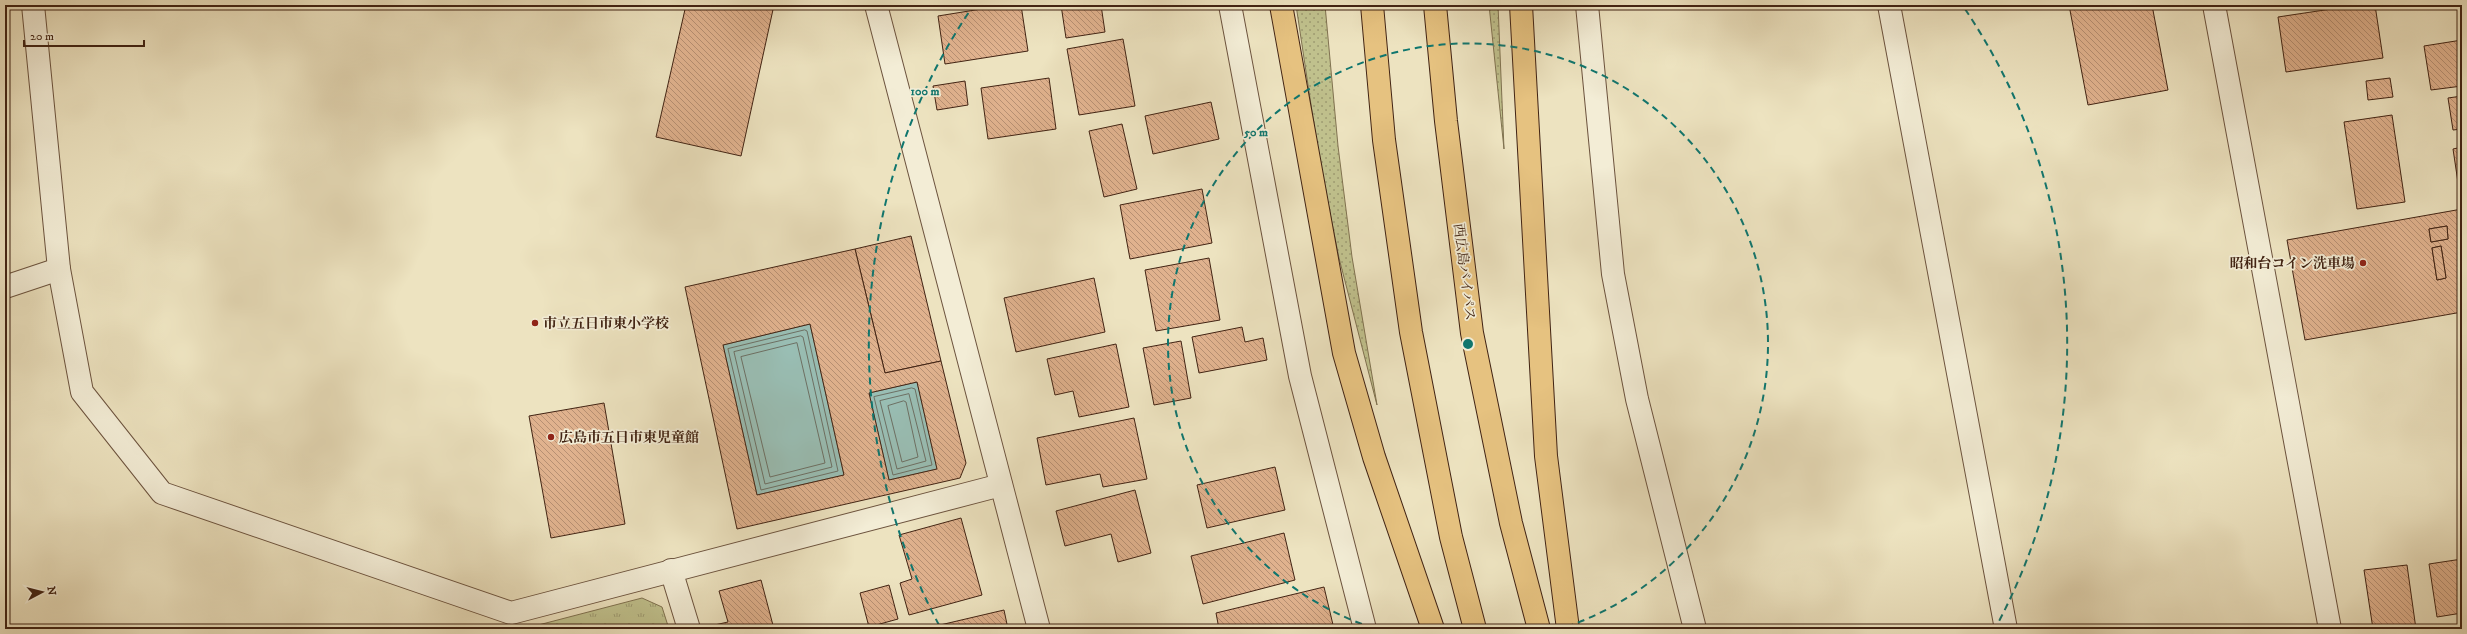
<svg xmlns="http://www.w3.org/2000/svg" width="2467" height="634" viewBox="0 0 2467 634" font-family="'IM FELL DW Pica','Noto Serif JP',serif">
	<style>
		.grass { fill: url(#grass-dots); stroke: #807250 }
		.park { fill: url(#park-tufts); stroke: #807250 }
		.water { fill: #99beb4; stroke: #768074 }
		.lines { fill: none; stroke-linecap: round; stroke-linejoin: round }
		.shore { stroke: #6d7064; stroke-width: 1 }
		.building { fill: url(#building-back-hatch); stroke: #412313; fill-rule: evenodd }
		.minor-casing { stroke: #6c533e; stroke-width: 24 }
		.highway-casing { stroke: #412313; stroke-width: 24 }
		.minor { stroke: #f3edd6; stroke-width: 22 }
		.highway { stroke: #e6c280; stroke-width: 22 }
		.ring { fill: none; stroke: #0f766e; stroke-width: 2; stroke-dasharray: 7 5 }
		.poi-dot { fill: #8f2418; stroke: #f3edd6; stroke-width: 1.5 }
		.labels { text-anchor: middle; stroke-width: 3.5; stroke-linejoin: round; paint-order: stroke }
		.poi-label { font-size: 14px; font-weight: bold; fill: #412313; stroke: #f3edd6; text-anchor: start }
		.street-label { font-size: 14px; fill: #412313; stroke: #f3edd6 }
		.centre { fill: #0f766e; stroke: #f3edd6; stroke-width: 2 }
		.ring-label { font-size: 12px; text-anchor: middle; font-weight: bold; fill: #0f766e; stroke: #f3edd6; stroke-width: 3.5; stroke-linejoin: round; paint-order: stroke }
	</style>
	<defs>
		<pattern id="grass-dots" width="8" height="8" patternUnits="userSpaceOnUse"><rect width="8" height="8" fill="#c0c18d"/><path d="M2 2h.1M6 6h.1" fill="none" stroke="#9e9c72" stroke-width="1.8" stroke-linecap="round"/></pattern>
		<pattern id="park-tufts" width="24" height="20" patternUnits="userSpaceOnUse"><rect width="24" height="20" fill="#c0c18d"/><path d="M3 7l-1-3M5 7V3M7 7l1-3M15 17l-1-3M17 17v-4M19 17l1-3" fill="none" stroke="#9e9c72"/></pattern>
		<pattern id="building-back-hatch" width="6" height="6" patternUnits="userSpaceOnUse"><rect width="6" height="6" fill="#e0b28e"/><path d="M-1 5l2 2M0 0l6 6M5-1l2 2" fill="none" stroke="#b79073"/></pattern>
	</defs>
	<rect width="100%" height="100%" fill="#ede3c0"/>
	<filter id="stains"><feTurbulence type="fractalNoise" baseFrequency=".005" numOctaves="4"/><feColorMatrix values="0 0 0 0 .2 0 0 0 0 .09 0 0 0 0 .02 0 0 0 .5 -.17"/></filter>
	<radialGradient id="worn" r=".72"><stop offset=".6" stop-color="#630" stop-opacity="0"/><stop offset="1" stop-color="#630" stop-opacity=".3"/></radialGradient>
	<!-- grass -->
	<g class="grass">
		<polygon points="1296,5 1325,5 1338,146 1352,257 1377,405 1339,258 1319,158"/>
		<polygon points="1489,5 1498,5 1504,149"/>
	</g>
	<!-- park -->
	<polygon class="park" points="642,598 662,607 669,629 523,629"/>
	<!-- water -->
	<g class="water">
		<polygon points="810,324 844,475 757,495 723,345"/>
		<polygon points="917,382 937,469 889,480 869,393"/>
	</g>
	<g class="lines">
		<!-- shore -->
		<g class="shore">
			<polygon points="805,330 807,331 838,471 761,490 728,349"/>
			<polygon points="801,336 803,337 832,467 765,484 734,352"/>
			<polygon points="797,343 825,463 770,477 741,357"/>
			<polygon points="912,388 915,389 932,465 893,475 874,397"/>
			<polygon points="909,394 926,461 897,469 880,401"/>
			<polygon points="904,401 906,402 918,457 902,462 888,406"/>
		</g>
	</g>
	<!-- building -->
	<g class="building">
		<polygon points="686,5 774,5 741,156 656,137"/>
		<polygon points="914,5 936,5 914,8"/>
		<polygon points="1006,5 1021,5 1028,51 945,64 938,16"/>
		<polygon points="1061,5 1101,5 1105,32 1066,38"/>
		<polygon points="1147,5 1162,5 1147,7"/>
		<polygon points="2069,5 2152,5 2168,90 2088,105"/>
		<polygon points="2358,5 2375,5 2383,58 2286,72 2278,17"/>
		<polygon points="1123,39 1135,106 1079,115 1067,49"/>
		<polygon points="2462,40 2462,86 2431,90 2424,46"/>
		<polygon points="1049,78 1056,129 988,139 981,88"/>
		<polygon points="2390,78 2393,97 2368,100 2366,81"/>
		<polygon points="965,81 968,105 937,110 933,86"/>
		<polygon points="2462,96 2462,129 2453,130 2448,98"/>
		<polygon points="1211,102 1219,139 1153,154 1145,116"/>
		<polygon points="2392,115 2405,202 2357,209 2344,122"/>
		<polygon points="1122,124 1137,189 1104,197 1089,131"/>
		<polygon points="2462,147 2462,196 2460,196 2453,149"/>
		<polygon points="5,152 9,152 5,177"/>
		<polygon points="1202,189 1212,243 1130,259 1120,205"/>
		<path d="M2462 209V312L2305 340 2287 240ZM2447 226 2448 239 2431 242 2429 229ZM2441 246 2446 278 2437 280 2432 248Z"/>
		<polygon points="2447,226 2448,239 2431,242 2429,229"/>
		<polygon points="911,236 941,361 885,373 855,249"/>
		<polygon points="2441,246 2446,278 2437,280 2432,248"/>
		<path d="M855 249 885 373 941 361 966 463 960 478 737 529 685 287ZM810 324 844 475 757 495 723 345ZM917 382 937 469 889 480 869 393Z"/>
		<polygon points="1209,258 1220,320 1156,331 1145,270"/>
		<polygon points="1094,278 1105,332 1016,352 1004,298"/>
		<polygon points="1242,327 1245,342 1263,338 1267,360 1199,373 1192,337"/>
		<polygon points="1181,341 1191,398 1154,405 1143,348"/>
		<polygon points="1116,344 1129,407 1079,417 1073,391 1055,395 1047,359"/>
		<polygon points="604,403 625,524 551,538 529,416"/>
		<polygon points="1134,418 1147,479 1103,487 1100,474 1046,485 1037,438"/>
		<polygon points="1275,467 1285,510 1207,528 1197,485"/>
		<polygon points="1135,490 1151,553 1118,562 1111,534 1065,546 1056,511"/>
		<polygon points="961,518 982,595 909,615 900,583 912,579 899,535"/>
		<polygon points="1284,533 1295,580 1203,604 1191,556"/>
		<polygon points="2462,559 2462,613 2437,617 2429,564"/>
		<polygon points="2407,565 2416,629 2373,629 2364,570"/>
		<polygon points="761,580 774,629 711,629 710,626 728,622 719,591"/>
		<polygon points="889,585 898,619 869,627 860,593"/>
		<polygon points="1324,587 1334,629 1219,629 1216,613"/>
		<polygon points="1004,610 1008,629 923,629"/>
	</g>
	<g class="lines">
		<!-- minor casing -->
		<g class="minor-casing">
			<g id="minor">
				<polyline points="33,5 59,269 82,392 162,493 511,613 1001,485"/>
				<polyline points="876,5 1039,629"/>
				<polyline points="1230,5 1300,376 1365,629"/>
				<polyline points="1587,5 1613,274 1637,399 1695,629"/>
				<polyline points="1889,5 2006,629"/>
				<polyline points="2214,5 2330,629"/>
				<polyline points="5,287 59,269"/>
				<polyline points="671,570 689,629"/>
			</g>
		</g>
		<!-- highway casing -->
		<g class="highway-casing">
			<g id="highway">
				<polyline points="1281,5 1344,353 1374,457 1433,629"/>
				<polyline points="1372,5 1384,140 1411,332 1451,537 1475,629"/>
				<polyline points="1435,5 1446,121 1472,333 1511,523 1539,629"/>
				<polyline points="1521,5 1546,456 1568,629"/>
			</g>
		</g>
		<!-- minor -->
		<use href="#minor" class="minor"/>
		<!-- highway -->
		<use href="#highway" class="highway"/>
	</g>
	<!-- distance rings -->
	<g class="ring">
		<path d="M1373 628A300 300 0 1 1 1563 628"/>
		<path d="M939 625A599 599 0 0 1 971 9M1965 9A599 599 0 0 1 1997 625"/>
	</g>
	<!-- markers -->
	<g class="poi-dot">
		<circle cx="2363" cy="263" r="4"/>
		<circle cx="535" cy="323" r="4"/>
		<circle cx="551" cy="437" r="4"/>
	</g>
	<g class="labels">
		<!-- poi labels -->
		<g class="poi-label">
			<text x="2355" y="268" text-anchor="end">昭和台コイン洗車場</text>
			<text x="543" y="328">市立五日市東小学校</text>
			<text x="559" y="442">広島市五日市東児童館</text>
		</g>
		<!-- street labels -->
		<g class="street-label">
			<text transform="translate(1465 272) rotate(83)" y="5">西広島バイパス</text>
		</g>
	</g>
	<circle cx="1468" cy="344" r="6" class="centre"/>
	<g class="ring-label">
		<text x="925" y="95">100 m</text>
		<text x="1256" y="136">50 m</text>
	</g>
	<!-- margin -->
	<rect width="2467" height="634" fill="none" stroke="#ede3c0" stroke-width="20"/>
	<rect x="6" y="6" width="2455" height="622" fill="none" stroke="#412313" stroke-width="2"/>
	<rect x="10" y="10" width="2447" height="614" fill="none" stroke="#412313"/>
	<!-- north arrow -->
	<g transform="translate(42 592) rotate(83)" stroke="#f3edd6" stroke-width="3" paint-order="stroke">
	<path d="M0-3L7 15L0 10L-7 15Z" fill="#412313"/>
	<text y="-6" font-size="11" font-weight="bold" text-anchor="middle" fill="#412313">N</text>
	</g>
	<!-- scale -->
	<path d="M24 40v6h120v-6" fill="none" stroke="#412313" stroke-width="2"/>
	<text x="30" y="40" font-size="12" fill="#412313" stroke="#f3edd6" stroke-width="3" paint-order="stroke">20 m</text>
	<rect width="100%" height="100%" filter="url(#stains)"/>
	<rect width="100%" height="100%" fill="url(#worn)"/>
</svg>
